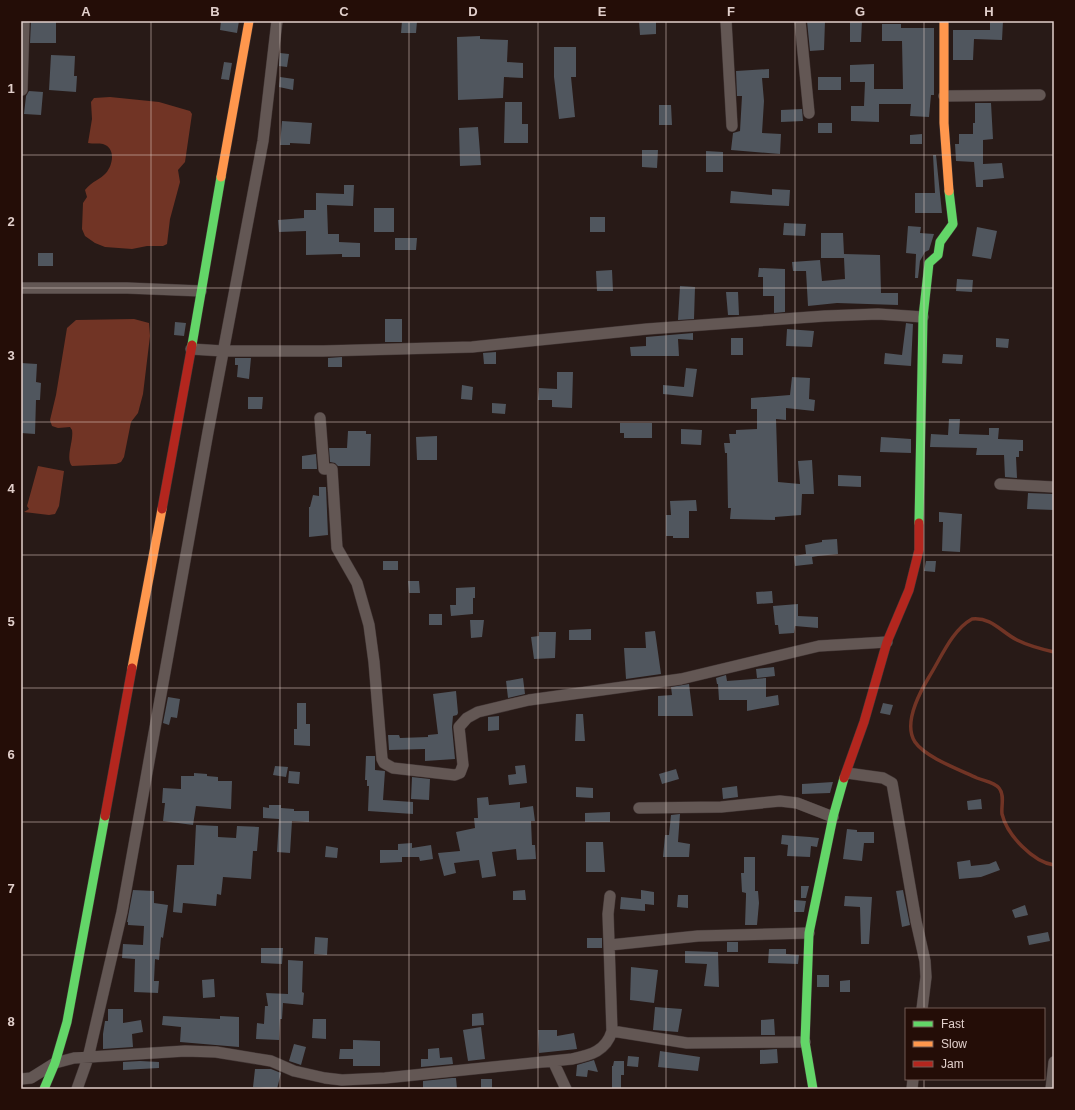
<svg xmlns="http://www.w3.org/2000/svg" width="1075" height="1110" viewBox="0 0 1075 1110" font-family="Helvetica,sans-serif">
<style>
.water{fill:#713425}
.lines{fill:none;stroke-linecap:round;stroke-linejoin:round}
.stream{stroke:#713425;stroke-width:3.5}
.building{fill:#50565e}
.street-casing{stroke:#423635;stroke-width:12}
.fast-casing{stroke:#423635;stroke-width:10}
.slow-casing{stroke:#423635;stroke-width:10}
.jam-casing{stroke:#423635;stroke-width:10}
.street{stroke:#635754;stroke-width:11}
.fast{stroke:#63d668;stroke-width:9}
.slow{stroke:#ff974d;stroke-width:9}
.jam{stroke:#b3261e;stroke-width:9}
.grid{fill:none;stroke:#e1cfcb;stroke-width:1;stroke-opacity:0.55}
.neatline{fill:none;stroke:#e1cfcb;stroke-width:1.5}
.grid-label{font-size:13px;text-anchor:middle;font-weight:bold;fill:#e1cfcb}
</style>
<rect width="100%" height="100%" fill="#281a17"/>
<!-- water -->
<path class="water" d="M110,97l49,5 31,9 2,3 -7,48 -7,8 2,12 -10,37 -3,25 -4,2h-16l-15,3 -27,-2 -10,-4 -10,-7 -3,-7 1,-26 4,-6 -2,-7c7,-9 16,-11 21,-17 7,-8 10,-25 -3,-29 -4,-1 -10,0 -15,-1l4,-24 -1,-17 3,-4z
M134,319l15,4 1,13 -7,58 -5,19 -7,9 -7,35 -3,5 -5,2 -44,2c-7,-8 2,-25 0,-36l-2,-3 -12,1 -6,-2 -2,-6 6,-25 11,-67 9,-8z
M38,466l26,5 -5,35 -4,8 -6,1 -25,-3 5,-3 -2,-3z"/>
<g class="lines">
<!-- stream -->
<path class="stream" d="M1054,652c-13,-3 -25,-6 -37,-12 -16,-8 -25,-23 -45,-21 -20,11 -31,39 -43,58 -9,15 -26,47 -14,65 10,15 45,28 62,36 7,3 17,4 22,10 6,7 2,18 3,26 5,21 31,48 52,51"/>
</g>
<!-- building -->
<path class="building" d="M31,21h25v22h-26z
M221,21h18l-2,12 -17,-3z
M402,21h15l-1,12h-15z
M639,21h17v13l-16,1z
M807,21h18l-1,29 -14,1z
M850,21h12l-1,21h-11z
M990,21h13l-1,19 -28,-1 -1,21h-20v-30h37z
M882,24h19v4h33v67h-3l-2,22 -19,-1 1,-12h-32v18l-28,-1v-15h13l1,-24h-15v-17l24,-1v25h29l-1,-48h-20z
M480,36v3l28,1 -1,22 16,1v15l-19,-1 -1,21 -45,2 -1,-63z
M554,47h22v30h-5l4,40 -16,2 -5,-42z
M280,53l9,1 -2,13 -8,-1z
M51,55l24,1 -1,20h3l-1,16 -27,-2z
M224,62l8,1 -3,17 -8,-1z
M769,69v9h-7l2,23 -2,32 19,1 -1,20 -49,-4 2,-17 7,-2 2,-35h-5l-1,-25z
M280,77l14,2 -1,11 -14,-3z
M818,77h23v13h-23z
M29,91l14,1 -2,23 -17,-1 2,-18z
M505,102h17v22h6v19h-24z
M975,103h16l2,36 -10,1v24l19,-1 2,15 -21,2v7h-7l-2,-25 -18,-1 -1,-17h4v-10h14v-11h2z
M659,105h12l1,20h-13z
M802,109l1,12 -22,1v-12z
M282,121l30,2 -2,21 -20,-1v2h-10z
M818,123h14v10h-14z
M478,127l3,38 -21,1 -1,-38z
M922,134v10h-12v-9z
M642,150h16l-1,18 -15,-1z
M706,151l17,1v20h-17z
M933,155h3l6,58h-27v-20h20z
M344,185h10l-1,21 -26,-1 1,29h11v8l21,1v14h-18v-3l-36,1v-24l-27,1 -1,-12 26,-2v-8h12v-17l28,1z
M772,189l18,1 -1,16 -59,-3 1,-12 41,4z
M374,208h20v24h-20z
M590,217h15v15h-15z
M784,223l22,1 -1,12 -22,-1z
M908,226l13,1 -1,6 14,1 -5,16 -4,2 -5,9 -2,17h-3l1,-24 -10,-1z
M977,227l20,4 -6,28 -19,-3z
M821,233h22l1,21 36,1 1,38h17v12l-61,-2 -29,3 -2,-35h-13l-1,-9 28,-2 2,21 23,-2 -1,-21h-23z
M395,238h22l-1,12h-21z
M38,253h15v13h-15z
M759,268l26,1v43l-11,1v-17h-11v-19h-5z
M612,270l1,21h-16l-1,-20z
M957,279l16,1 -1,12 -16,-1z
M680,286l15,1 -1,32 -16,1z
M726,292h12l1,23h-11z
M385,319h17v23h-17z
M175,322l11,1 -2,13 -10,-1z
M906,323l7,1 -2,42 -27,-2 1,-11 17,2z
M787,329l27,2 -2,16 -26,-1z
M693,333v7l-15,-1 1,17h-48l-1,-9 16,-1v-9z
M731,338h12v17h-12z
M996,338l13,1 -1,9 -12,-1z
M496,352v12h-12l-1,-11z
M943,354l20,1 -1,9 -20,-1z
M342,357v10h-14v-9z
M235,358h16l-2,21 -12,-2 1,-12h-3z
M21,363l16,1 -1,18 5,1 -1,17h-4l-1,34 -14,-1z
M686,368l11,1 -4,28 -30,-3v-9l21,2z
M557,372h16l-1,36 -20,-1v-7h-14l1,-12 18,1z
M792,377l18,1 -1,21 6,1 -1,11 -28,-3v12l-10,-1 2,63 22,2 -2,-23 14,-1 2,34h-12l-1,21 -26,2v3l-45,-1 1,-11h-3l-1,-55h-2l-1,-10h6l-1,-9h7v-4l21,-1v-20h-6v-11l39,-3z
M462,385l11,2 -1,13 -11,-1z
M248,397h15l-1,12h-14z
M492,403l14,1 -1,10 -13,-1z
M949,419h11l-1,15 30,1v-7h10l-1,11 25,1v11h-4v6h-3l1,21 -12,-1 -1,-22h-28l1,-7 -47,-1 1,-13 17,1z
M620,423h32v15h-28v-5h-4z
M681,429l21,1 -1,15 -20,-1z
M348,431h18v3h5l-1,32h-32l-3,-3 -5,-1 -1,-14h18z
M437,436v24h-20l-1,-23z
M881,437l30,2v14l-31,-1z
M316,454l1,15h-15v-13z
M838,475l23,1v11l-23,-1z
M319,487h7l2,48 -19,2v-30h1l3,-12 6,1z
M1028,493l26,1v16l-27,-1z
M696,500l1,11h-8v27h-16v-2h-7v-21h5l-1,-14z
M939,512l23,2 -2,38 -18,-1 1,-29h-4z
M837,539l1,15 -20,2 -6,1 1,7 -18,2 -1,-10 12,-2 -1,-9 17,-3v-2z
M383,561h15v9h-15z
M926,561h10l-1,11 -11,-1z
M408,581h11l1,12h-11z
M475,587v11h-2v16l-22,2 -1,-11h6v-17z
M772,591l1,12 -16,1 -1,-12z
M798,604v12l20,1v11l-23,-2 -1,7 -15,1 -1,-9h-3l-2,-19z
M429,614h13v11h-13z
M470,620h14l-2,17 -11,1z
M591,629v11h-22v-10z
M655,631l6,43 -35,5 -2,-31h22l-1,-16z
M539,632h17l-1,26 -21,1 -3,-22 8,-1z
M774,667l1,9 -18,2 -1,-9z
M726,675l1,6 39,-3v19l12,-2 1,10 -32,6v-11h-28l-1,-16h-1l-1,-6z
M523,678l2,16 -17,4 -2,-17z
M689,684l4,32h-35v-20l14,-1 -1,-8z
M456,691l2,22 -1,2 -4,1 -1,11 3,32 -30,2v-12l-36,1 -1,-15h11l1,3 28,-1v-2l10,-1 -5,-40z
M168,697l12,2 -3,19 -6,-1 -2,8 -6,-2z
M297,703h9v21h4v22l-16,-1v-16h3z
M883,703l10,2 -3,10 -10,-2z
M576,714h7l2,27h-10z
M499,716v14l-11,1v-14z
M366,756h9v14l10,1 -2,29 30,2v12l-45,-3 1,-25h-2v-6h-2z
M525,765l2,18 -18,2 -1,-10 8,-1 -1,-8z
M275,766l13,1 -2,10 -13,-2z
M676,769l3,10 -17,5 -3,-10z
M289,771l11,1 -1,12 -11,-1z
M194,773l13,1v2l11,1v4h14l-1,28 -35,-3 -3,19 -30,-4 2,-18h-3l1,-15 18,1v-13h13z
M412,777l18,2 -1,21 -18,-1z
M833,782l-3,11 -28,1v-10z
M737,786l1,11 -15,2 -1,-11z
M576,787l17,1v10l-17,-1z
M488,797l1,8 31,-3v6l13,-2 2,15h-4l1,24h3l1,14 -19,1 -1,-11 -24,3 4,24 -14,2 -3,-18 -25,3 2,10 -12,3 -6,-23 22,-2 -4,-19 19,-4 -1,-10h4l-1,-20z
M981,799l1,10 -14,1 -1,-9z
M269,805h12v3l13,1v2h15v11l-17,-1 -2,32 -13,-1 2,-33 -16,-1v-11l6,1z
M610,812v10h-25v-9z
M680,814l-2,28 12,2 -1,13h-26l2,-22h4l2,-20z
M196,825l22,1v11l18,1 1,-12 22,1 -2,24h-4l-2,28 -28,-2 -2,18 -4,-1 -1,12 -33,-3 -1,10 -9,-1 4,-47h17z
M847,829l10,1v2h17v11h-10l-2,18 -19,-2z
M782,835l28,2 9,1 -2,9 -6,-1 -1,11 -23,-1 1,-11 -7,-1z
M586,842h17l2,30h-19z
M412,843v5l19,-3 2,14 -13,2 -1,-4h-17v5l-22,1v-13h18v-6z
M326,846l12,2 -1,10 -12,-1z
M744,857h11v34h3l1,12 -2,22h-12l1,-29v-3l-4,-1 -1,-19h3z
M970,860l1,6 18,-2 7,-3 4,9 -19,7 -22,2 -2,-17z
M801,886h8l-3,12h-5z
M133,890l21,1v12l14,2 -5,33 -2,-1 -2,23 -4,-1 -1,22h5l-1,12 -24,-1 1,-33 -13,-1 1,-14 20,1 1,-19 -16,-1v-3h-1z
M525,890l1,10h-13v-9z
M641,890l13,2v13l-9,-1v7l-25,-2 1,-12 20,2z
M903,890l7,35 -8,2 -6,-36z
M678,895h10v13l-11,-1z
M845,896l27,1 -3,47h-8l-1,-37 -16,-1z
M794,900l12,1 -2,11h-10z
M1025,905l3,10 -13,3 -3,-8z
M1048,932l2,9 -21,4 -2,-9z
M315,937l13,1 -1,17 -13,-1z
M587,938h15v10h-15z
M727,942h11v10h-11z
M261,948h22l-1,16 -21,-1z
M769,949h17v5l13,1 -1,9 -30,-1z
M685,951l33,1 1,35 -15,-1 3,-22 -22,-1z
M288,960l15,1 -1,31 2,1 -1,12 -20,-2 -1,16h-2l-1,21 -23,-1 1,-16 7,1 1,-18h3l-2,-13 22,1z
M631,967l27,3 -4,33 -24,-3z
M817,975h12v12h-12z
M214,979l1,18 -12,1 -1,-18z
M850,980v12h-10v-11z
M655,1007l27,2 -4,23 -25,-2z
M108,1009h15v14l18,-3 2,12 -11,2 1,13 -30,2v-15l2,-13h3z
M483,1013l1,12 -12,1v-12z
M163,1016l57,3v-3l19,1v30l-59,-5 1,-15 -19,-2z
M313,1019h13v20l-14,-1z
M774,1019l1,16h-14v-15z
M481,1027l4,32 -17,2 -5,-31z
M538,1030h19v6l17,-3 3,16 -38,4z
M353,1040l27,1v25h-27v-7h-14l1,-10h13z
M294,1044l12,3 -5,18 -12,-4z
M439,1048l1,10 12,-1 1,7 -32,3v-8h7v-10z
M777,1049l1,14 -18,1v-14z
M660,1051l40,6 -2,14 -40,-4z
M628,1056l11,1 -1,10 -11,-1z
M594,1060l4,12 -10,-2 -1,7 -11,-1 1,-11z
M140,1061l19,1v6l-36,2v-8z
M614,1061h10v14h-3v14h-9v-23h1z
M255,1069h16l10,4 -4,16 -24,-2z
M452,1078h4l1,11h-34v-8z
M481,1079h11v10h-11z"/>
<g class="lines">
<!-- street casing -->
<g class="street-casing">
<path id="street" d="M726,21l6,105
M800,21l9,92
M22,90l2,-69
M944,96l96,-1
M21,288h106l74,3
M191,349l32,2h100l149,-4 175,-18 178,-13 53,-2 45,3
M320,418l4,51h8l5,79 20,35 12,42 5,37 8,97 2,4 9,5 62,7 5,-2 3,-8 -4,-38 8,-9 11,-6 51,-12 152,-21 138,-33 68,-4
M1000,484l54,3
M847,773l36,5 9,5 24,138 9,40 1,16 -4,32
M639,808l82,-1 59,-6 17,2 36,14
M610,945l88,-9 111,-3
M612,1031l75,12 118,-1
M553,1061l13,28
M21,1079l10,-1 24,-15 19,-5 111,-7 31,1 55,9 23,10 31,7 17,2 43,-2 187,-19c19,-4 34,-8 40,-28l-4,-117 2,-18
M77,1089l11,-31 34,-146 86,-480 55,-291 14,-120
M912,1089l1,-10
M1051,1089l3,-27"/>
</g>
<!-- fast casing -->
<g class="fast-casing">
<path id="fast" d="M192,345l29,-168
M919,523l4,-206 6,-54 9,-8 2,-13 13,-18 -4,-33
M44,1089l11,-26 12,-41 38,-206
M813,1089l-8,-47 4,-109 24,-116 11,-39"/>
</g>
<!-- slow casing -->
<g class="slow-casing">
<path id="slow" d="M944,21v102l5,68
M221,177l28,-156
M132,668l30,-159"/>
</g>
<!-- jam casing -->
<g class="jam-casing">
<path id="jam" d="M162,509l30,-164
M844,778l20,-56 23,-80 22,-52 10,-40v-27
M105,816l27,-148"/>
</g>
<!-- street -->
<use href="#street" class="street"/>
<!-- fast -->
<use href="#fast" class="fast"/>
<!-- slow -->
<use href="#slow" class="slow"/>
<!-- jam -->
<use href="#jam" class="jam"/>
</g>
<!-- grid -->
<path class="grid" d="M151,21v1068M280,21v1068M409,21v1068M538,21v1068M666,21v1068M795,21v1068M924,21v988M21,155h1033M21,288h1033M21,422h1033M21,555h1033M21,688h1033M21,822h1033M21,955h1033M924,1079v10"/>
<!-- border -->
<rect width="1075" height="1110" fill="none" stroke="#240d07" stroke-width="44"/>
<!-- legend -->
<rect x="905" y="1008" width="140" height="72" fill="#240d07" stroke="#705b55"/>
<rect x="913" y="1021" width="20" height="6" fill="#63d668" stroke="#705b55"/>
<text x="941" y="1028" font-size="12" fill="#e1cfcb">Fast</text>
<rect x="913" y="1041" width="20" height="6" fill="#ff974d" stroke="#705b55"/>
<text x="941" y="1048" font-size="12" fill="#e1cfcb">Slow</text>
<rect x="913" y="1061" width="20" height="6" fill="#b3261e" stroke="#705b55"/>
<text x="941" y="1068" font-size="12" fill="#e1cfcb">Jam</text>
<rect x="22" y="22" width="1031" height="1066" class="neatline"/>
<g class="grid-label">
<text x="86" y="16">A</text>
<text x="215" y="16">B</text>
<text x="344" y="16">C</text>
<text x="473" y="16">D</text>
<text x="602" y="16">E</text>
<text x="731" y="16">F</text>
<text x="860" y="16">G</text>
<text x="989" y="16">H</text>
<text x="11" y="93">1</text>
<text x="11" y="226">2</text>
<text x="11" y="360">3</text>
<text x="11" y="493">4</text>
<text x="11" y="626">5</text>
<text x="11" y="759">6</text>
<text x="11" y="893">7</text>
<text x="11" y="1026">8</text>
</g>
</svg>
